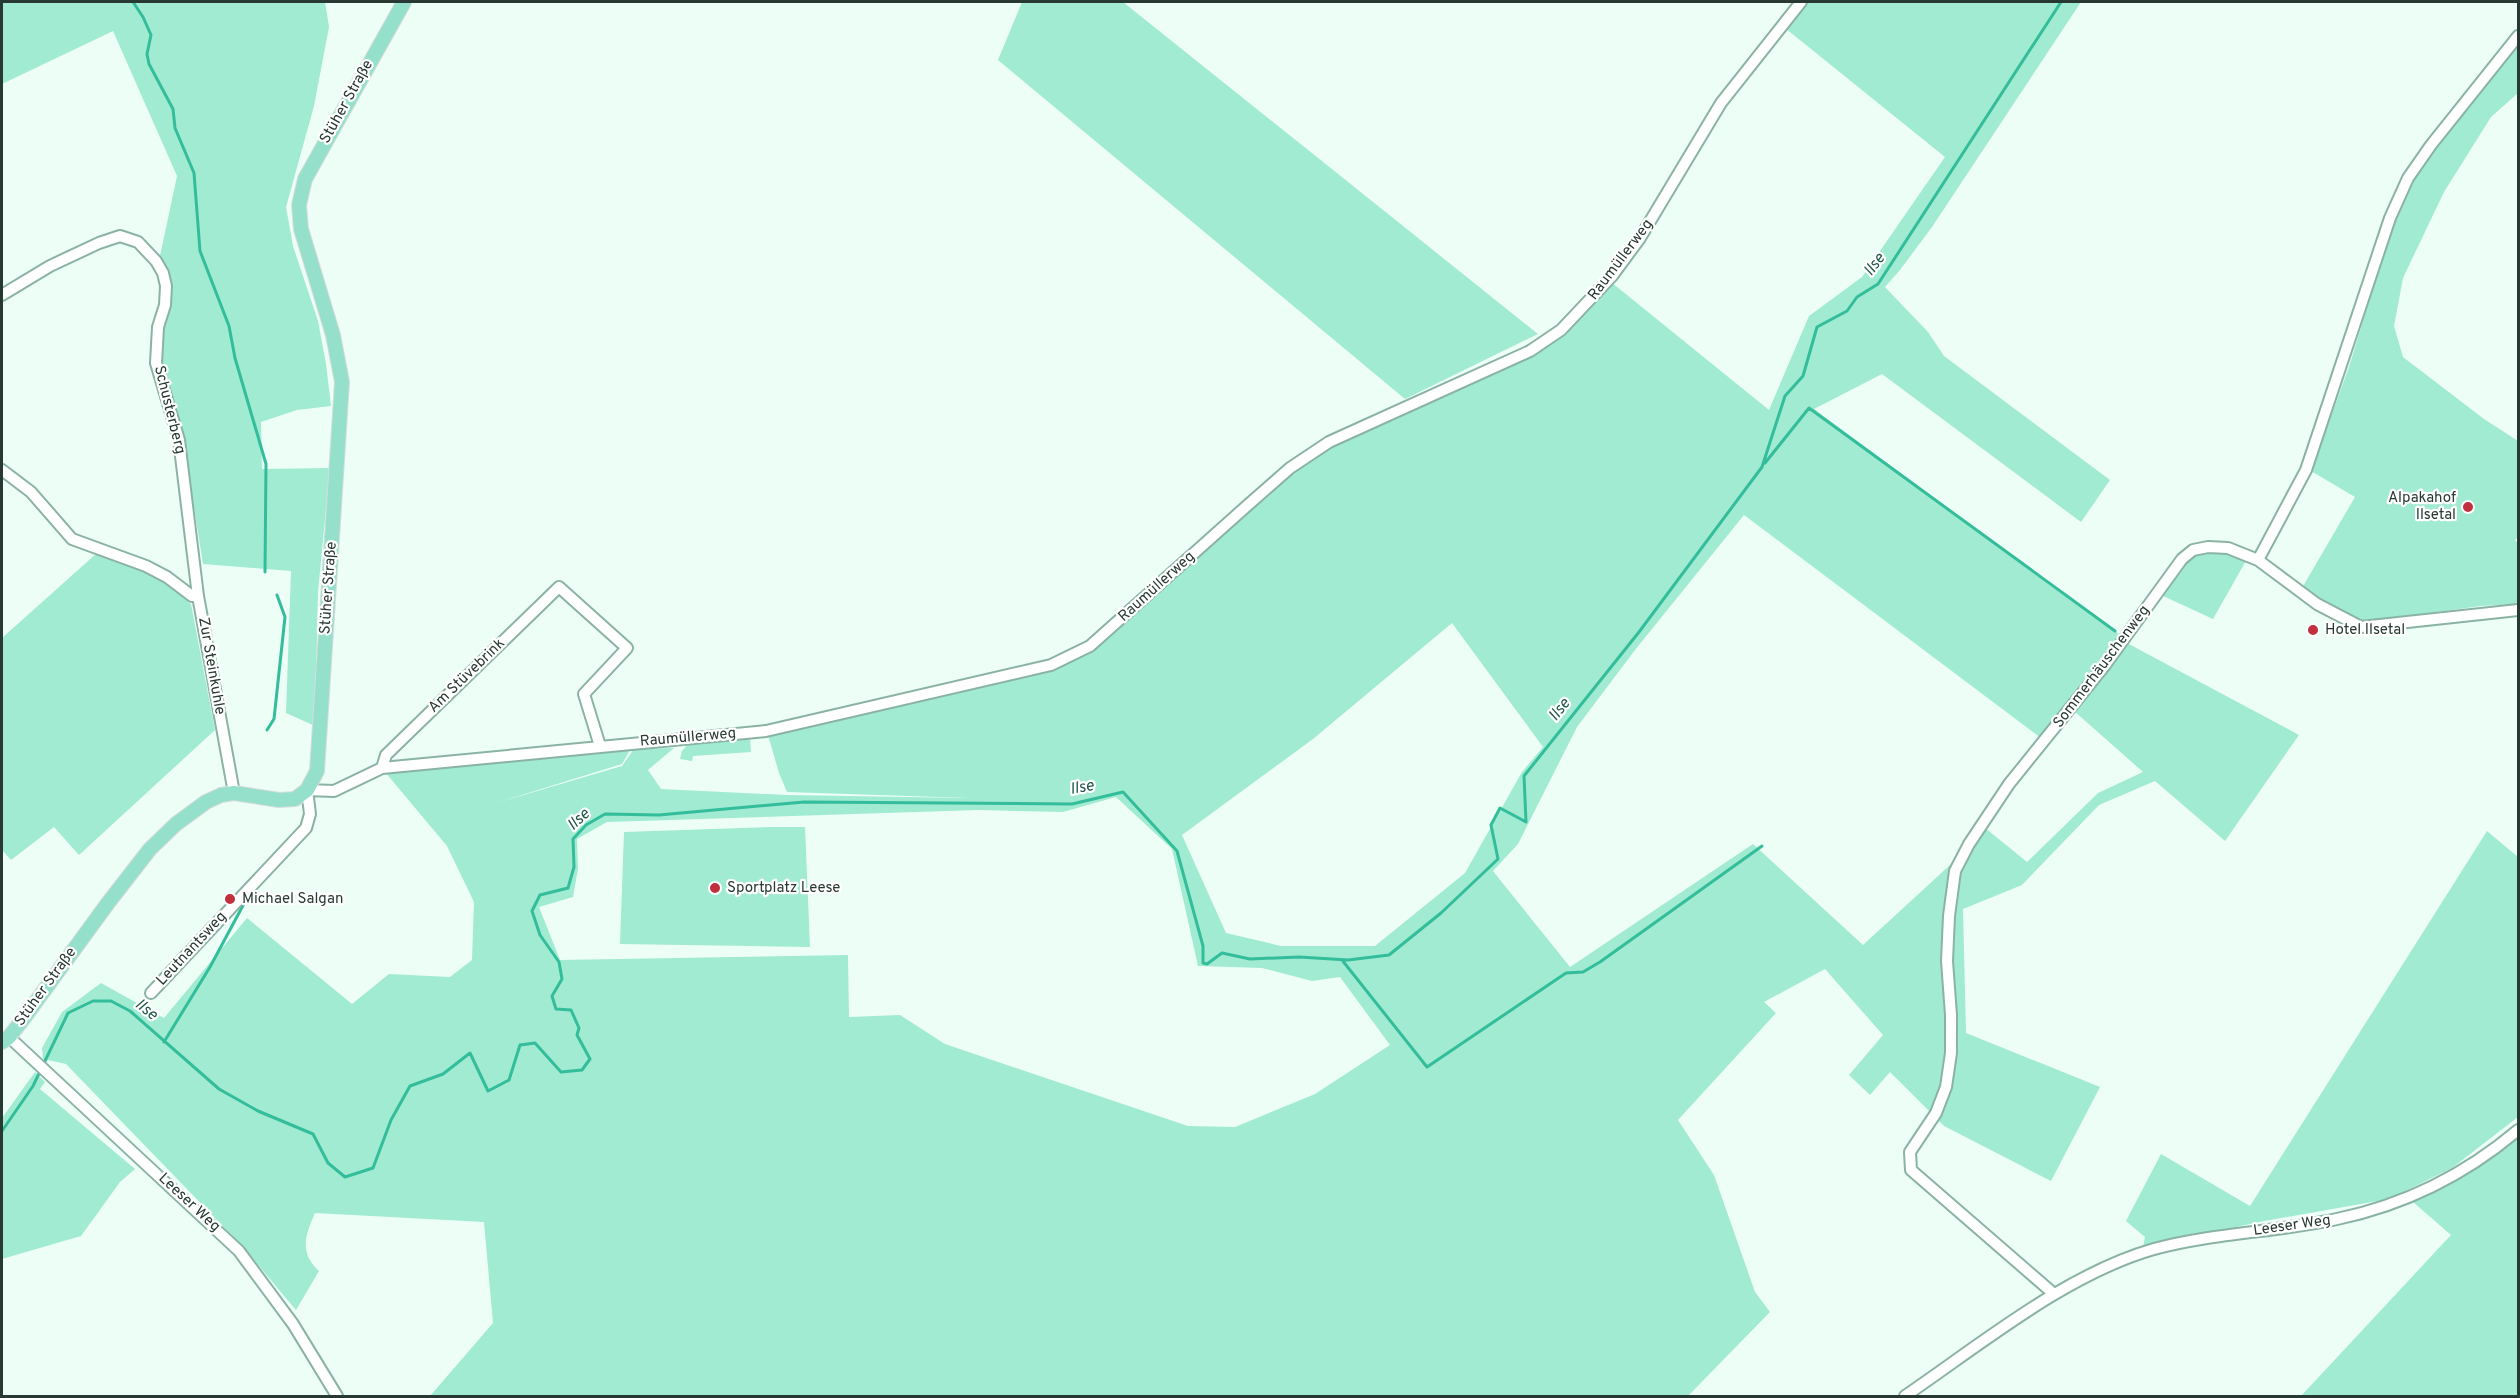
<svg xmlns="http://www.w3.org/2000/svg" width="2520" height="1398" viewBox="0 0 2520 1398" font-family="Overpass,sans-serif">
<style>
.green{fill:#a1ebd2;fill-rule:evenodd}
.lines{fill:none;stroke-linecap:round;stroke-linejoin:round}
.stream{stroke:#33bd9a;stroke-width:3}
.minor-casing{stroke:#8ab3a5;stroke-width:14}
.major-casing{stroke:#d8dbda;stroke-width:16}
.minor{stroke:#fff;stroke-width:10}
.major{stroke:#95e0cb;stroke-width:14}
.poi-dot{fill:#c0303d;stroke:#fff;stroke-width:2}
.labels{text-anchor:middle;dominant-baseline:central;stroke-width:4.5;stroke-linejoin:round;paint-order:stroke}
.street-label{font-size:15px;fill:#283933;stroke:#fff}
.poi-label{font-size:15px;fill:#283933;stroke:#fff;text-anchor:start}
.water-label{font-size:16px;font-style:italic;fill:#205646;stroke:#fff}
</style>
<rect width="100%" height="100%" fill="#edfef7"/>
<!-- green -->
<path class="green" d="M2,2h323l4,25 -15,79 -28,101 7,39 25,75 8,43 5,42 -34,4 -36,12 1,47 68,-1 -12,124 -3,134 -29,-13 5,-142 -88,-7 -20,-126 -21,-71 -3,-19 8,-77 -7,-15 17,-80 -64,-145 -111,53z
M1022,2h101l415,332 -133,65 -407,-339z
M1806,2h275l-149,225 -32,43 -15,17 43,45 16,24 166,124 -29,42 -199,-148 -68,35 309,228 -82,101 -297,-223 -109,135 -58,77 -59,117 -25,27 77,96 183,-123 110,101 87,-80 34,-38 43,35 71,-69 45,-21 -69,-61 51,-69 174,93 -74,106 -70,-60 -56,24 -77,80 -59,24 3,124 134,54 -49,94 -107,-55 -54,-54 -20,23 -21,-20 34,-40 -58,-66 -61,33 12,11 -98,107 36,55 41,117 15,20 -82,84h-1258l63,-73 -9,-101 -169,-9c-10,23 -16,39 4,58l-23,39 -53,-63 -177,-183 -23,-5 -1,-11 20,-36 39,-29 63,35 83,-100 105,86 37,-30 61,3 22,-17 2,-58 -27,-56 -62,-74 220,-22h25l-8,14 -126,39 126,-37 12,-17 40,-1 -26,22 13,19 126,6 183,3 -183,-6 -8,-19 -11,-38 284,-66 122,-93 119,-104 27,-19 43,-24 201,-97 24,-22 23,-28 158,128 40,-94 53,-39 83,-120 -160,-129zM1452,623l91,124 -21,25 -57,101 -90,73h-94l-55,-13 -44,-98 131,-96zM1116,797l56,52 26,117 64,2 50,13 28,-4 50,68 -75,49 -80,33 -47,-1 -243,-82 -45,-29 -51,2 -1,-62 -288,5 -21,-53 34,-10 5,-28 -1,-30 30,-17 371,-12 85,2z
M2518,43v50l-27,24 -47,75 -41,86 -9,48 9,31 81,62 34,22v95l-3,5 3,1v62l-37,2 -118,16 -24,-10 -37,-24 53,-91 -44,-26 38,-104 45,-148 17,-39 23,-33z
M2209,551h17l21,8 -34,60 -52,-24c14,-19 23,-40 48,-44z
M97,553l58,21 36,30 24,126 -136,125 -25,-28 -43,33 -9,-10v-212z
M750,738l1,14 -58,4 -1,5 -12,-2 2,-8 5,-6z
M772,827h33l5,120 -190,-3 4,-112z
M2487,831l31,26v260l-66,51 -63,31 -125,22 -121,26 2,-10 -19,-16 35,-67 89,52z
M35,1072l10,10 -5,7 95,80 -15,13 -39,54 -79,23v-141z
M2518,1139v257h-217l150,-161 -38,-33 43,-21z"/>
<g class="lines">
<!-- stream -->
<path class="stream" d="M133,2l10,15 8,18 -4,19 2,10 24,45 2,19 19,45 6,78 29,75 6,32 31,106 -1,108
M1765,463l44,-55 306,223
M267,730l7,-11 11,-102 -8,-22
M1342,960l85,107 139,-94 17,-1 17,-10 162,-116
M164,1042l46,-75 37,-69
M2,1131l31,-45 35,-73 25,-12h18l19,10 89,78 39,22 55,23 15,29 17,14 28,-9 18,-48 19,-34 33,-12 27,-21 18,38 21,-11 11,-35 15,-2 26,29 21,-2 8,-11 -13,-24 2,-7 -8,-18 -15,-1 -4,-13 10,-17 -3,-17 -19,-27 -8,-24 8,-16 28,-7 6,-21 -1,-28 13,-14 19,-11 54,1 145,-13 268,2 51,-12 54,59 26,95v17l4,1 15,-11 28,6 49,-2 49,3 41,-5 52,-42 57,-54 -7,-34 9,-17 26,14 -2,-46 115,-144 123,-165 23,-71 18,-20 14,-49 30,-16 10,-14 21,-13 183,-282"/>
<!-- minor casing -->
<g class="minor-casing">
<path id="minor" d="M2,295l48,-29 49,-23 21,-7 18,6 18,19 7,12 3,13 -1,19 -7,22 -2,36 23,77 19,156 36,197
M2,470l29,22 41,47 74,27 21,11 25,19h6
M2258,560l48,-90 84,-252 18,-40 23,-33 87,-109
M382,768l4,-13 173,-168 68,61 -43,46 16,52
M151,993l155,-165 4,-14 -3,-24 27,1 48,-23 384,-37 285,-66 39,-19 159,-142 41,-36 39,-26 201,-91 31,-21 51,-54 28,-38 81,-135 80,-101
M9,1037l230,214 54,73 44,72
M2054,1294l-143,-124 -1,-18 26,-39 10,-26 5,-34v-38l-4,-54 2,-45 6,-45 14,-27 40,-60 96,-119 77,-106 11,-9 15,-3 20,1 30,12 59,44 44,23 157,-17
M1905,1396c75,-51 161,-122 249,-147 58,-16 124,-17 183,-30 67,-14 129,-45 181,-89"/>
</g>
<!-- major casing -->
<g class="major-casing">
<path id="major" d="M2,1042l7,-5 15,-19 84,-115 42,-54 26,-25 30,-22 15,-7 13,-2 45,7 16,-1 12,-9 10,-19 25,-389 -9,-47 -32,-106 -2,-24 6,-26 99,-177"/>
</g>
<!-- minor -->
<use href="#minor" class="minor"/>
<!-- major -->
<use href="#major" class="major"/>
</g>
<!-- markers -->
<g class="poi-dot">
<circle cx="2468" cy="507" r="6"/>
<circle cx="2313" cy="630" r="6"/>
<circle cx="715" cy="888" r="6"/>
<circle cx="230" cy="899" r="6"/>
</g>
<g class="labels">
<!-- street labels -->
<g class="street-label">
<text transform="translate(347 102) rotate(-61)">Stüher Straße</text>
<text transform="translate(1621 260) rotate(-53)">Raumüllerweg</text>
<text transform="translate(169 410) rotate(76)">Schusterberg</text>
<text transform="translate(1157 587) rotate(-42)">Raumüllerweg</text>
<text transform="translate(329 588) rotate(-86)">Stüher Straße</text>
<text transform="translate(211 666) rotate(80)">Zur Steinkuhle</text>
<text transform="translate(2102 667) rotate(-53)">Sommerhäuschenweg</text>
<text transform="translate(467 676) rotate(-44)">Am Stüvebrink</text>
<text transform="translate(688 738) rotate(-5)">Raumüllerweg</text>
<text transform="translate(192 949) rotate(-47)">Leutnantsweg</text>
<text transform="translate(46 987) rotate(-54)">Stüher Straße</text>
<text transform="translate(189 1203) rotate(43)">Leeser Weg</text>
<text transform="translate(2292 1226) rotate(-8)">Leeser Weg</text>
</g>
<!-- poi labels -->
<g class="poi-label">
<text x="2456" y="498" text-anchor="end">Alpakahof<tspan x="2456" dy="17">Ilsetal</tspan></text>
<text x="2325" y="630">Hotel Ilsetal</text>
<text x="727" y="888">Sportplatz Leese</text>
<text x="242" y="899">Michael Salgan</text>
</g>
<!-- water labels -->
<g class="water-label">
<text transform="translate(1875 265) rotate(-53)">Ilse</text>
<text transform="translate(1560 710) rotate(-52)">Ilse</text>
<text transform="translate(1082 788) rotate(-10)">Ilse</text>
<text transform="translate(579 820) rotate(-42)">Ilse</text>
<text transform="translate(146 1010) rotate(39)">Ilse</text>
</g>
</g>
<!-- border -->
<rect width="2520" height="1398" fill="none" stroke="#283933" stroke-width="6"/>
</svg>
